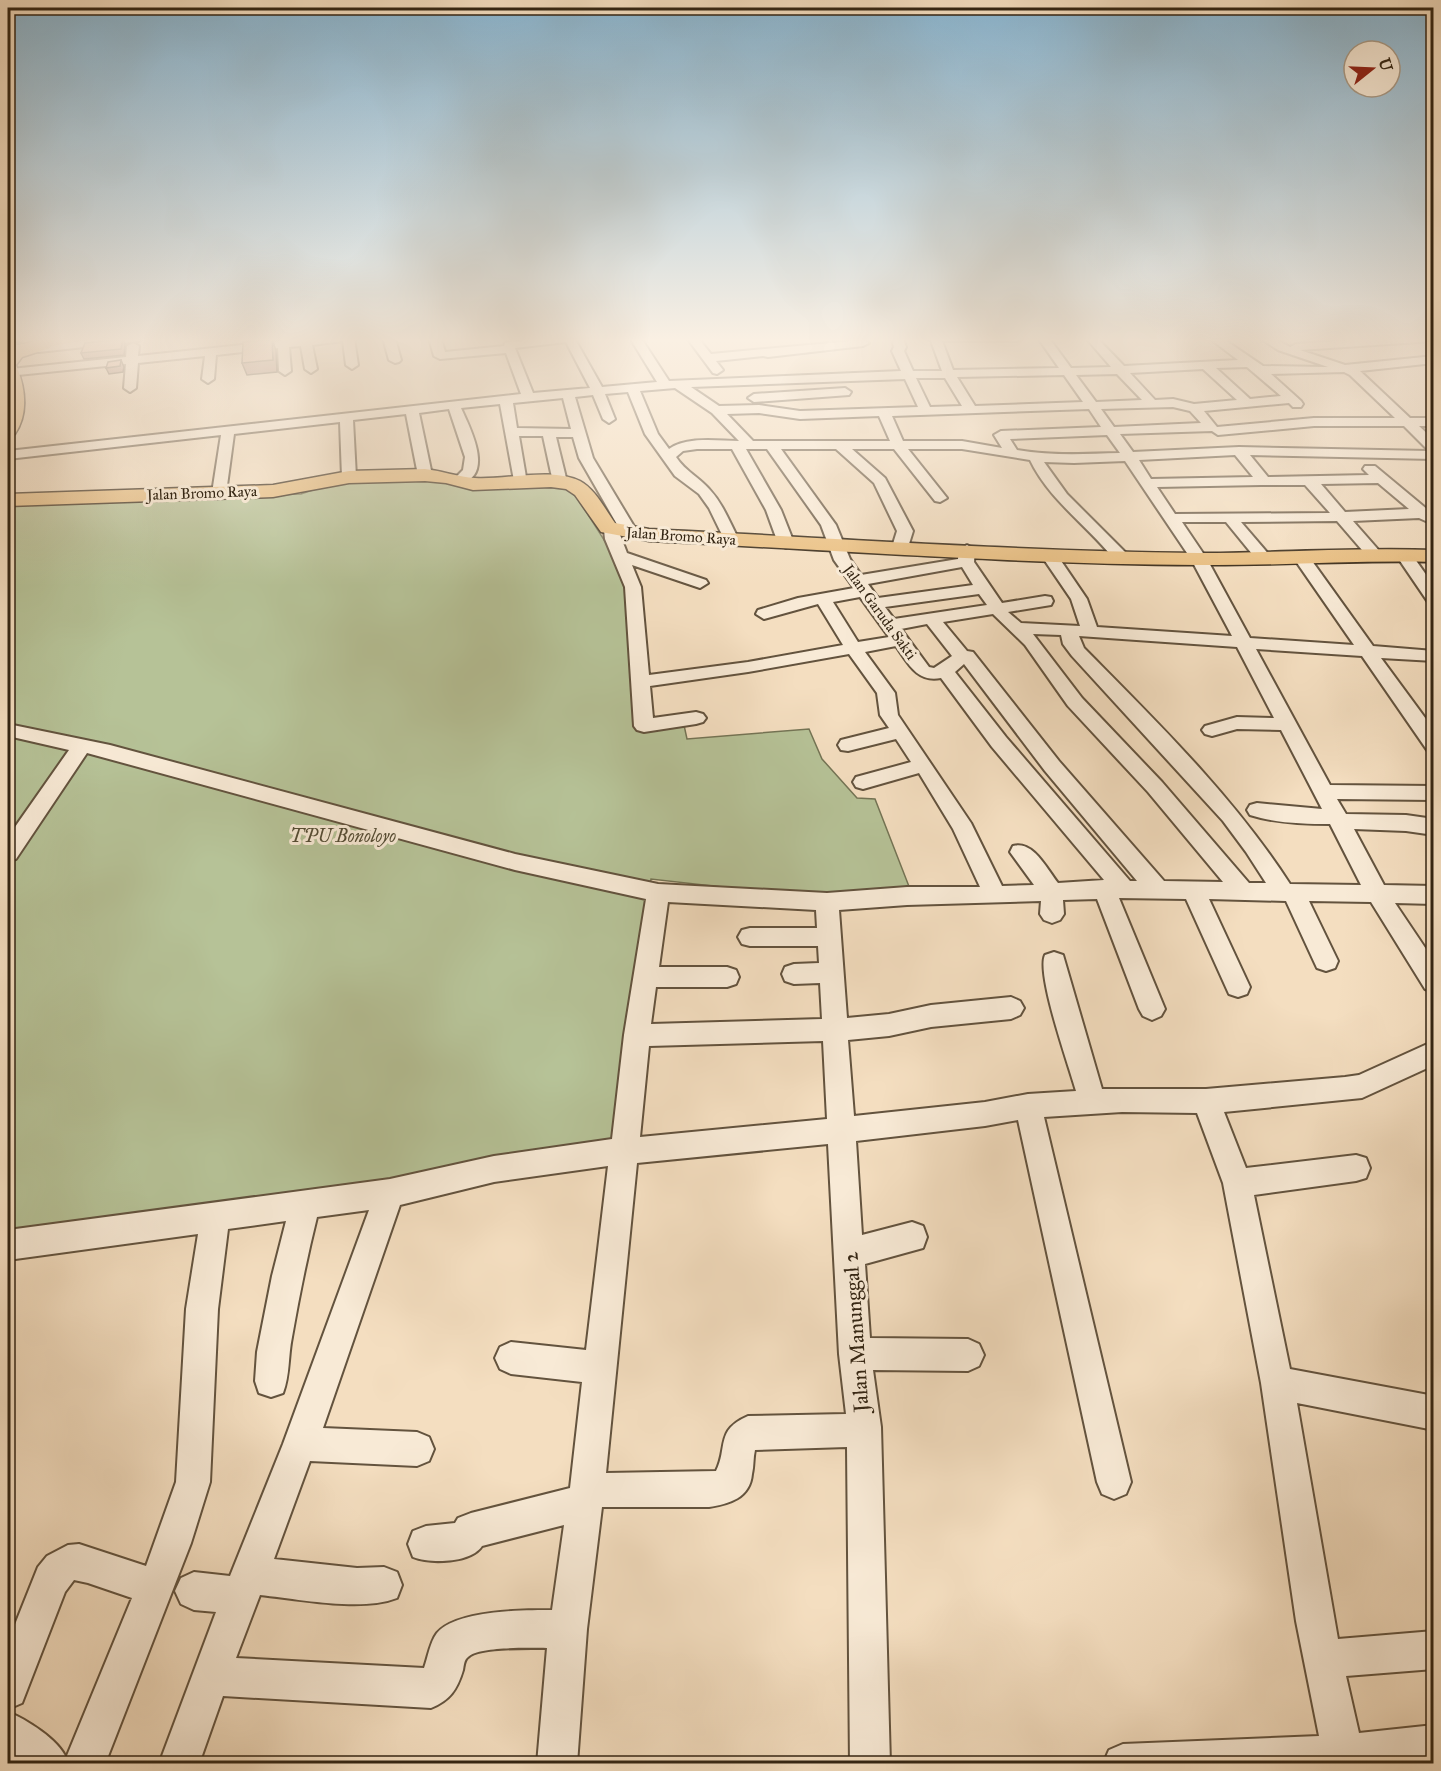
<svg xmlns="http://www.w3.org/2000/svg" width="1441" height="1771" viewBox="0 0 1441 1771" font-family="'IM FELL Great Primer',serif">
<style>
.green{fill:#b6c297;stroke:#747455;stroke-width:1.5}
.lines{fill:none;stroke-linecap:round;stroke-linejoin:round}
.minor-casing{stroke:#63533e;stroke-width:4}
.major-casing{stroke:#332513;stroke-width:3}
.highway-casing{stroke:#332513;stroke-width:3}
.minor{fill:#f8ead6;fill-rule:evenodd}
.major{fill:#eabf80;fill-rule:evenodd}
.highway{fill:#eabf80;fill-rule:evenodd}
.rail-casing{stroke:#332513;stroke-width:4}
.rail{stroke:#f8ead6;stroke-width:2;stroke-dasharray:8;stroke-linecap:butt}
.shaded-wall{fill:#9e7565;stroke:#332513;stroke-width:1.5}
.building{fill:#e1a790;stroke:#332513;stroke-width:1.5}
.labels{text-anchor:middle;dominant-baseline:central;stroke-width:6;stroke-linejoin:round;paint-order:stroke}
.far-street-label{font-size:15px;fill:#332513;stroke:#f8ead6}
.park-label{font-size:18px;font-style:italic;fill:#544c34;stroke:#f8ead6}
.near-street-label{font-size:21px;fill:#332513;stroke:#f8ead6}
</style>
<rect width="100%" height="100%" fill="#f4dec0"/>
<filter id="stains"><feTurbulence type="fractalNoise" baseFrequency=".00333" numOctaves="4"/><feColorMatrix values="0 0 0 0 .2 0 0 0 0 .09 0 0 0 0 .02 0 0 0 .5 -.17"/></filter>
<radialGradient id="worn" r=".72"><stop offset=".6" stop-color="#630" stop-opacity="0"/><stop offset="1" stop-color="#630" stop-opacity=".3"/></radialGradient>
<!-- green -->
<path class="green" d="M387,479l181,10 10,10 44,69 10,35 5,125 47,-3 3,14 122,-10 13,30 35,39 18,1 35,90 -125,5 -134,-15 -35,265 -157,27 -451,66v-370l25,-41 -25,-1v-322l293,-9 29,-10z"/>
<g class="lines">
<!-- minor casing -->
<g class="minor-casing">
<path id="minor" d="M106,338h38l-5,3 -100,11 -6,-3 6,-3z
M309,338h45l4,27 -6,4 -6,-4 -3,-24 -31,4 5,24 -6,4 -6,-4 -4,-23 -12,1 2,24 -6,4 -6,-4 -1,-23 -62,7 -2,24 -6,4 -6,-4 3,-23 -67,7 -2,25 -6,4 -6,-4 2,-24 -118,12v-6l3,-1 115,-12 1,-11 6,-3 6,3 -1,10z
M383,338h12l6,22 -2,2 -4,1 -6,-3z
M429,338h12l4,14 59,-6 1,-3 4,-1 32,-4h39l-4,3 26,46 55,-5 -27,-44h11l28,43 232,-10 -9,-20 2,-4 -2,-9 11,1 3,8 -2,4 9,20h29l-12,-33h93l-5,3h-76l11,29 106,-2 -21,-30h11l22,30 40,-1 -25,-29h11l27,28 114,-6 -29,-22h13l41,28 62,1h3l-50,-17 -18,-12h13l17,9 6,-3 82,-6h56v3l-134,9 45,15 89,-9v7l-74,8 50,47h24v8h-15l15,14v19l-184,-4 18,22 101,-2 -6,-6 2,-3h10l53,44 6,5 -1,6 -5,1 -9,-4 -66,3 29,33 -8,5 -6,-2 -31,-36 -96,1 30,35 -8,5 -6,-2 -31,-38h-44l25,37 43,79 104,7 -61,-88 8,-5 6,2 66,92 61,5v10l-53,-3 53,72v21l-7,-1 -65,-94 -106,-7 74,136 104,1v14l-97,-1 9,15 60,1 28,4v16l-28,-4 -52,-2 30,56 50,1v18l-39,-1 39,58v31l-9,-3 -54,-87 -62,-1 29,60 -3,7 -9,3 -9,-3 -31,-67 -77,-2 41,88 -3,7 -9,3 -9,-3 -43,-95 -67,-1 46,111 -4,7 -9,4 -9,-4 -4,-7 -42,-110 -34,1 1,14 -4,6 -8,3 -8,-3 -4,-6 1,-13 -134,4 -68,5 8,108 42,-4 42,-9 80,-8 9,4 4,7 -4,7 -9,4 -80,8 -42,9 -41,4 6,76 131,-14 43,-8 48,-3c-7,-25 -40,-117 -31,-136l9,-3 9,3 39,134h104l139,-12 14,-2 75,-34v24l-72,33 -138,14 22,56 110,-13 10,3 4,10 -4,10 -10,3 -102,14 36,174 144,27v34l-137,-27 41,236 96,-8v38l-88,7 13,57 75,-8v39h-331l6,-14 14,-6 196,-8 -23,-115 -35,-238 -38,-200 -26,-70 -75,-1 -78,5 87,365 -5,12 -12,5 -12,-5 -5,-12 -79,-362 -33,6 -129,15 6,94 50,-13 11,4 4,11 -4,11 -58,16 5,74 98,1 11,5 5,11 -5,11 -11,5 -95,-1 8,57 9,337h-40l-3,-317 -92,3c-2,8 -1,16 -3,24 -2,24 -23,30 -43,33h-107l-15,122 -10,135h-40l10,-116c-16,0 -68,-2 -79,9 -4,3 -4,8 -5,13 -6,20 -13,30 -32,38l-208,-12 -24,68h-40l57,-152 -22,-2 -13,-6 -6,-13 6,-13 13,-6 36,4 53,-132 86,-234 -52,7c-10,40 -18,80 -25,120 -4,19 -2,38 -9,56l-12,4 -12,-4 -4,-12 2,-29 15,-76 14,-55 -58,8 -10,80 -8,173 -19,61 -86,221h-90l-7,-7v-45c18,7 51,28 58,46l66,-160 -44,-15 -14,-3 -9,12 -43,111 -14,6v-67l30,-75 9,-11 21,-11 11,-1 67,22 30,-84 10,-173 12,-75 -190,26v-30l382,-51 104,-23 118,-17 12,-104 22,-136 -131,-29 -428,-117 -71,106 -8,2v-24l61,-87 -61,-14v-12l102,21 405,109 143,30 169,9 80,-6h73l-27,-58 -34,-56 -56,16 -7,-2 -3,-5 3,-5 55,-15 -15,-23 -48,12 -7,-1 -3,-5 3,-5 48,-12 -9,-13 -3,-22 -28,-39 -101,18 -98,14 3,32 43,-6 7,2 3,4 -3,4 -7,2 -52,8 -7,-2 -3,-4 -9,-139 -20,-48 -1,-9 3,-3h10l10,26 79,27 2,3 -8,5 -68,-23 9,22 8,88 99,-13 95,-17 -25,-41 -54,15 -8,-5 2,-4 40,-12 56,-10 -20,-28 -13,-35 -54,-76h-21l35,61 13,33 -8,5 -8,-5 -12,-33 -34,-61h-35l-14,2 -7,6c10,15 23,20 34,33 13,14 20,33 29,50l-8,5 -5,-2 -17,-35 -10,-14 -24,-18 -30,-42 -17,-42 -23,2 10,25 -6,4 -6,-4 -10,-24 -18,2 18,61 45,75 -8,5 -8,-5 -43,-75 -6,-21h-17l11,45 -7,4 -7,-4 -10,-46h-24l8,47 -7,4 -5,-1 -15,-82 -39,4c9,20 34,67 -1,76l-7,-4 10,-10 2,-13 -16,-48 -30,4 13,62 -7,4 -7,-4 -12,-61 -53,6 3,57 -7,4 -7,-4 -2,-55 -106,12 -8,59 -7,4 -7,-4 9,-58 -213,24v-8l513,-57 -15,-41 -66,6 -6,-3zM566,342l24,46 -57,5 -18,-45zM1247,367l34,29 -31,3 -34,-31zM1203,369l34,31 -43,4 -21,-5 -18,1 -25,-27zM1344,372l6,3 45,43h-81l-97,9 -13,-16 85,-8 4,4h8l2,-3 -2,-3 -30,-27zM1117,374l25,26 -46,2 -20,-27zM1064,375l19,27 -108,4 -18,-29zM916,378h29l17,28 -32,1zM905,379l13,28 -118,4 -41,-6 -40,1 -28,-19zM675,388l37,25 27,28c-21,0 -52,-5 -70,8l-11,-15 -18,-43zM563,398l8,31 -54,-1 -4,-25zM1173,407l17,4 11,12 -87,4 -13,-18zM1089,409l12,18 -100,4 -7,4 8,13 -40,-7h-59l-11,-25zM759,413l41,6 79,-3 11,25h-137l-26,-27zM1314,426h90l25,25 -190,-4 -106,5 -13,-18 92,-3 6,4zM1107,435l13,18c-35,1 -69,3 -103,-3l-7,-11zM781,449h55l38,34 23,48 -5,16 8,5 8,-5 5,-16 -28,-53 -33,-29h42l41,52 5,1 7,-4 -39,-49h54l68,11c19,40 57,65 84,99h12l2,-3 -2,-3 -59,-59 -23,-32 30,1 51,-2 66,98 41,77 -135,-9 -10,-28 -32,-47 -6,-2 -8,5 30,44 9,27 -59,-3 -13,-11 43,-7 2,-4 -2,-4 -6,-1 -43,7 -28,-41 1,-12 -8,-5 -8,5 -1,9 -97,16 -11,-16 -14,-34zM1235,455l18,22 -102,2 -12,-19zM1378,483l31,26 -64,3 -24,-28zM1261,485h44l25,28 -155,1 -18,-27zM962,567l11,18 -95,13 -10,-14zM979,594l8,11 -93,14 -9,-12zM860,597l29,40 -31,5 -25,-40zM993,614l32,31 43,61 80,86 75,90 -59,-1 -105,-120 -86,-109 -6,-1 -24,-29zM927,624l25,32 -18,12 -5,-1 -28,-38zM1033,634l28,1 2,9 9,12 151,165 23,31 20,31h-17l-87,-101 -80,-84zM1079,636l158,11 37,71 -37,-1 -32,9 -3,4 3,4 7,2 25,-7 44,1 41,79 -65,-6 -7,2 -3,5 3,5c25,8 53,9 80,9l31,61 -71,-1c-57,-88 -133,-162 -206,-236zM896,646c12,17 21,37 45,32l51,69 112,133 -46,3c-11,-14 -25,-43 -45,-37l-3,6 24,33 -32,1 -31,-63 -73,-108 -3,-22 -30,-41zM964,664l81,107 92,110h-7l-124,-144 -51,-65zM668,902l148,8 1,18h-67l-8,2 -4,7 4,7 8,2h68l1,17 -25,1 -9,3 -3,7 3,7 9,3 26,-1 2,36 -171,5 5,-37h71l9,-3 3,-7 -3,-7 -9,-3h-68zM823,1041l4,78 -187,18 9,-91zM828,1144l11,210 7,60 -98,2c-33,14 -20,32 -32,55l-110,2 31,-310zM608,1166l-22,184 -75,-8 -11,5 -5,11 5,11 11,5 71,8 -12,106 -99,25 -13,5 -3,5 -29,3 -13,5 -5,13 5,13c18,7 58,6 69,-11l82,-21 -12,85c-28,0 -95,0 -115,23 -7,9 -9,24 -13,35l-188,-10 24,-63c38,4 102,17 137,3l5,-13 -5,-13 -13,-5 -27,1 -83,-9 36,-98 107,5 12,-5 5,-12 -5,-12 -12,-5 -94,-4 77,-223 94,-23z
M687,338h11l13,16 152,-14 6,3 -6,3 -95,11 -5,-1 -47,5 7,9 -6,4 -4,-1z
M845,388l6,4 -2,3 -95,7 -6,-4 6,-4z
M1404,550l6,2 24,34v17l-6,-1 -32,-47z"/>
</g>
<!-- major casing -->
<g class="major-casing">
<path id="major" d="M49,338h31l-7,4 -65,13v-8z
M425,469c17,2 34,8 50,9 30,2 77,-11 105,3 15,8 25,28 35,42l34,6c183,9 366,22 549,24 78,0 157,-6 236,-3v12c-79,-2 -158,4 -236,3 -183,-1 -366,-15 -549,-24l-48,-9 -26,-37 -9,-6 -15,-2 -78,3 -27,-7 -21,-2 -76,2 -76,14 -265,9v-12l265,-9 76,-14z"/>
</g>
<!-- highway casing -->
<g class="highway-casing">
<path id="highway" d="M44,339l6,1 2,4 -2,4 -28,9 -6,8c9,22 13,48 -1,69l-7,2v-83l2,-4z"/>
</g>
<!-- minor -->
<use href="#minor" class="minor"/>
<!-- major -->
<use href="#major" class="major"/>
<!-- highway -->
<use href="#highway" class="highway"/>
<!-- rail casing -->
<g class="rail-casing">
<path id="rail" d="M8,345l31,-7"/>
</g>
<!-- rail -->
<use href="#rail" class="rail"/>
</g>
<!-- shaded-wall -->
<path class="shaded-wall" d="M123,339l2,6 -1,10 -40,4 -3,-6z
M272,339l4,12 1,21 -30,3 -5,-12z
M121,360l3,7 -1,5 -14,2 -3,-6z"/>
<!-- building -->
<path class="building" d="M123,339l-2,10 -40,4 4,-10z
M272,339l1,21 -31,3 1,-21z
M121,360l-1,6 -14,2 2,-6z"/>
<!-- sky -->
<linearGradient id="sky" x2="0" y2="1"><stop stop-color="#89b7d4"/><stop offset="0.58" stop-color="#faf0e3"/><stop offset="1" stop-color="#faf0e3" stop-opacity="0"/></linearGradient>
<rect width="1441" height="586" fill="url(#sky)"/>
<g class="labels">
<!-- far-street labels -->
<g class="far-street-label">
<text transform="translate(202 493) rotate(-2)">Jalan Bromo Raya</text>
<text transform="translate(681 536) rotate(4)">Jalan Bromo Raya</text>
<text transform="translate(880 612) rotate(54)">Jalan Garuda Sakti</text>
</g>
<!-- park labels -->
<g class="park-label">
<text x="343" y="836">TPU Bonoloyo</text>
</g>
<!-- near-street labels -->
<g class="near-street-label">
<text transform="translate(856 1332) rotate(-94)">Jalan Manunggal 2</text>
</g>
</g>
<!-- margin -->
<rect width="1441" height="1771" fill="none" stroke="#f4dec0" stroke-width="30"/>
<rect x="9" y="9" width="1423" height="1753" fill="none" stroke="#332513" stroke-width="3"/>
<rect x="15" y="15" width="1411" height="1741" fill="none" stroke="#332513" stroke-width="1.5"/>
<!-- north arrow -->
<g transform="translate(1372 69) rotate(72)"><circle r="28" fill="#f8ead6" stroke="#a99b88" stroke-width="1.5"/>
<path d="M0-4.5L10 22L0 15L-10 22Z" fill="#8f2418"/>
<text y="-9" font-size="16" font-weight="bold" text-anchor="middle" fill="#332513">U</text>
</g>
<rect width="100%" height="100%" filter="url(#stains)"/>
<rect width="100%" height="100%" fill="url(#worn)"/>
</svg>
